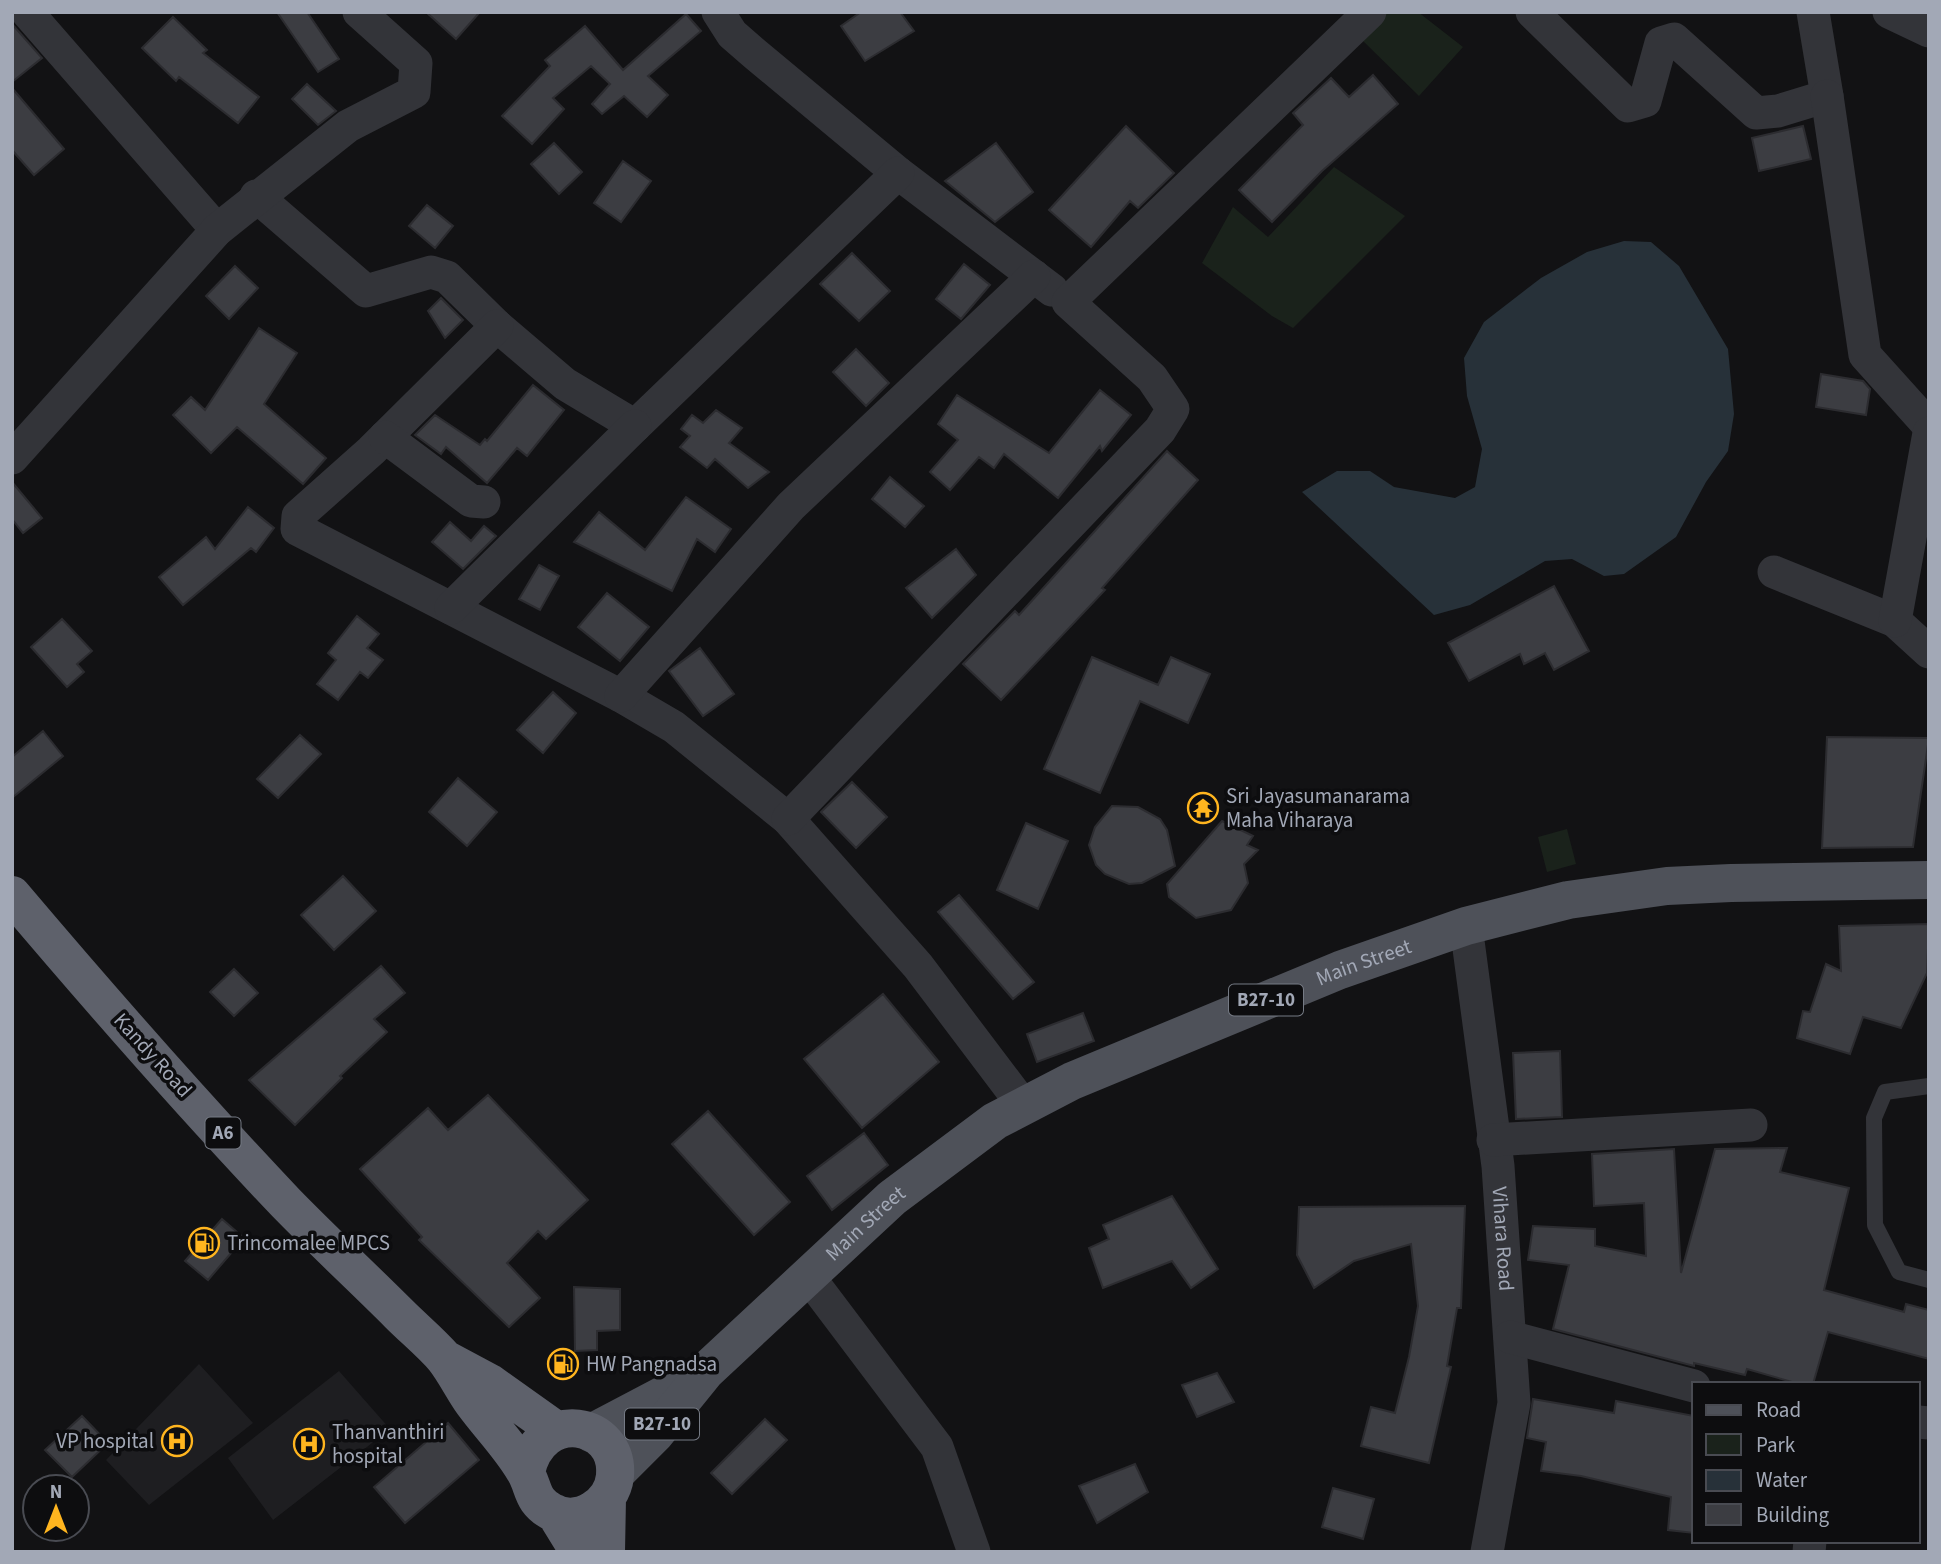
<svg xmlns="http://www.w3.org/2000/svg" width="1941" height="1564" viewBox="0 0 1941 1564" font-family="'Source Sans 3',sans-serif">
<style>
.built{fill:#1e1e21}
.green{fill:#1a221b}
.water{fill:#273139}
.building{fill:#3c3d42;stroke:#2c2c30;stroke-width:2}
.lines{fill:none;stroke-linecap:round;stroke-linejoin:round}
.lane{stroke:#333439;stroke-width:16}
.street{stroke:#333439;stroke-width:33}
.primary{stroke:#4e5159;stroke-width:38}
.highway{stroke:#5e616b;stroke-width:38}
.labels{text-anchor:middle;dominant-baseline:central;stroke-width:7;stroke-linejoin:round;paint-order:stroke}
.shield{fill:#0d0d0f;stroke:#757a84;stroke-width:2}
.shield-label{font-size:19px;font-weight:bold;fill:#a2a8b6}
.poi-label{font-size:21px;fill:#a2a8b6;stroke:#0d0d0f;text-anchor:start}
.street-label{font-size:21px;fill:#a2a8b6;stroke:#0d0d0f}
</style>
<rect width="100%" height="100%" fill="#121214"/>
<!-- built -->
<path class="built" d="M199,1364l54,59 -104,82 -43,-45z
M339,1371l51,58 -117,91 -45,-62z"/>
<!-- green -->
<path class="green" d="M1388,12h30l45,35 -44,49 -58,-57z
M1334,167l71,49 -112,112 -21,-12 -70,-53 31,-56 35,30z
M1567,829l9,35 -29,8 -9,-35z"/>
<!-- water -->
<path class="water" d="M1624,241l27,1 28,24 49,83 6,65 -6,37 -22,31 -30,55 -52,37 -20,2 -32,-17 -27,2 -75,44 -36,10 -132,-123 35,-21h33l24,16 61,11 20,-11 7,-38 -15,-53 -3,-38 20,-36 57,-44 46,-26z"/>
<!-- building -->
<path class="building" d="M277,12h30l32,47 -21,13z
M426,12h54l-24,27z
M861,12h39l14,19 -49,30 -24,-35z
M686,14l15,17 -53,45 20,19 -21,22 -23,-21 -22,18 -10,-10 18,-20 -19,-18 -38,32 11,11 -32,35 -30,-28 48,-50 -5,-6 40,-34 38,44z
M173,17l34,33 -4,3 56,44 -21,26 -59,-46 -3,4 -34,-33z
M12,24l30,34 -30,24z
M1373,75l25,29 -76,67 -50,51 -33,-32 64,-65 -10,-12 38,-35 18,19z
M307,84l29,27 -18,14 -26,-26z
M12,88l52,61 -30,26 -22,-25z
M1126,126l48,47 -36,35 -8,-7 -39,46 -42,-37z
M1803,126l8,33 -52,12 -7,-33z
M554,143l28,29 -23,22 -28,-30z
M996,143l37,49 -38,30 -50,-41z
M623,161l28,20 -30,41 -27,-19z
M427,205l26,21 -18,22 -26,-22z
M852,253l38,38 -31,30 -39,-37z
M964,264l26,21 -29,34 -25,-20z
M235,266l23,22 -29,31 -23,-23z
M441,298l22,22 -18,18 -17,-27z
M259,328l38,25 -33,51 62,54 -23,26 -66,-57 -26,26 -38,-38 18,-18 14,13z
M856,349l33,34 -23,23 -33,-34z
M1821,374l42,7 7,8 -4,26 -50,-8z
M533,385l31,25 -37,46 -10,-8 -30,35 -41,-36 -5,7 -26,-19 20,-20 45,30 5,-6 2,2z
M1100,390l31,25 -29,36 -2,-5 -42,52 -54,-44 -10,14 -15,-11 -29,33 -20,-18 28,-32 -20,-16 19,-29 92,58z
M716,410l26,18 -13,15 40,29 -21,16 -33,-29 -8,9 -27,-21 10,-11 -9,-7 11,-14 11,8z
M1167,451l31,29 -96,108 3,2 -104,110 -38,-36 52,-53 4,4z
M890,477l34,29 -19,21 -33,-28z
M12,482l30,36 -19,15 -11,-14z
M686,497l45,32 -16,23 -18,-13 -25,52 -98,-49 25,-30 46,38z
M248,507l26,21 -18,24 -5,-4 -68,57 -24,-28 47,-40 9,12z
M450,522l21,19 13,-15 12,10 -33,33 -31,-27z
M956,549l20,26 -44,43 -26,-30z
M539,565l20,11 -19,34 -21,-11z
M1554,586l35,65 -35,19 -9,-17 -21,11 -4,-10 -51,27 -21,-38z
M607,593l42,34 -29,34 -42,-34z
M357,616l22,18 -12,14 16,12 -15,18 -8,-6 -22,28 -21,-16 19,-24 -8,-7z
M62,619l30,32 -15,13 7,8 -17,15 -36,-40z
M700,648l34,46 -31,22 -34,-45z
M1092,657l66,28 13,-28 39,17 -22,49 -48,-22 -40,92 -56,-24z
M553,692l23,21 -33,40 -26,-23z
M43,731l20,25 -51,42v-41z
M300,735l21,19 -43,44 -21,-19z
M1827,737l102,1 -16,109 -91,1z
M458,778l39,34 -30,34 -38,-34z
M852,782l35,35 -31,31 -35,-36z
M1112,806l26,1 22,12 7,11 8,36 -33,17 -13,1 -24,-10 -9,-9 -7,-20 6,-18z
M1222,821l31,15 -6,9 11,5 -14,14 4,19 -17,27 -35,8 -27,-21 -2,-13z
M1026,823l42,18 -30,68 -41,-19z
M343,876l33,35 -42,39 -33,-35z
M959,895l75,87 -21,17 -75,-87z
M1929,924l-2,49 -26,55 -38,-11 -13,37 -53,-16 6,-27 7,1 16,-48 15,7 -2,-45z
M381,966l24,27 -31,26 13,13 -47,44 2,2 -47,47 -46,-45z
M234,969l24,24 -24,23 -24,-24z
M883,994l56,68 -77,66 -58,-69z
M1083,1013l11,28 -57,21 -10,-28z
M1560,1051l2,66 -46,2 -3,-66z
M488,1095l100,105 -42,39 -8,-8 -31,32 33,35 -31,29 -90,-87 3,-3 -62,-68 68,-61 20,22z
M708,1111l82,91 -36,33 -82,-91z
M864,1133l24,32 -56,45 -25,-34z
M1787,1148l-7,24 69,16 -25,102 80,22 2,-8 23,6v49l-101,-27 -15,52h-14l-52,-15 -2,6 -51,-12v3l-141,-37 16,-64 -41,-5 5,-34 62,3v17l51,10 -2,-53 -50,3 -2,-52 82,-5 7,124 34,-124z
M1172,1196l46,73 -27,19 -19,-27 -69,27 -14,-40 20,-9 -6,-14z
M1465,1206l-4,102h-4l-10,58 4,1 -22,96 -68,-17 10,-39 24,6 14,-56 9,-51 -7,-62 -57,17 -40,27 -17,-33 2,-48z
M222,1219l22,19 -36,42 -23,-19z
M574,1287l46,2v41l-23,1v19l-22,1z
M1217,1373l17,29 -37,15 -15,-32z
M1533,1399l81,14 2,-12 78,15v117l-26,-3 3,-33 -90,-21 -40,-5 5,-29 -19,-4z
M82,1416l26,27 -36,34 -27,-27z
M765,1419l22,21 -55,54 -21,-21z
M448,1423l31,37 -74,63 -31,-36z
M1135,1464l13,28 -51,31 -18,-37z
M1333,1488l41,11 -11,40 -41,-12z"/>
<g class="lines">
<!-- lane -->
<path class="lane" d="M1929,1086l-44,6 -11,26 1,107 24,47 30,8"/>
<!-- street -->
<g class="street">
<path d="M27,12l190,218"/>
<path d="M718,12l14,22 23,20 143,119 154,117"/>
<path d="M1532,12l96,94 17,-5 16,-58 13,-4 82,74 22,-2 49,-15 -14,-84"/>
<path d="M1889,12l40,19"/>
<path d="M1827,96l38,259 64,71"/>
<path d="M256,196l110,95 65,-19 16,5 50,49 68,58 70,42 263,-253"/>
<path d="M497,326l-126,125 -73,65 -1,13 324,167 53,31 114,92 130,147 105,139"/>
<path d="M385,437l86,64 13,1"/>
<path d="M12,458l205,-228 131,-104 66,-34 2,-29 -57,-51"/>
<path d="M1774,572l121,49 34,31"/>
<path d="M451,608l184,-182"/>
<path d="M1895,621l34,-188"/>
<path d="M621,696l170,-190 243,-230"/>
<path d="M788,819l372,-389 13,-21 -21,-31 -84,-76 302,-290"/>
<path id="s1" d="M1466,926l32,240 16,237 -27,149"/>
<path d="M1493,1140l258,-15"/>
<path d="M808,1276l129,171 37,105"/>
<path d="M1510,1337l184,49"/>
<path d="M1918,1422l11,1"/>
<path d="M1809,1552l1,-11"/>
</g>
<!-- primary -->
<g class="primary">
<path d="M591,1433l95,-50"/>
<path id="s2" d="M615,1474l40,-40 51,-63 186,-173 103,-77 77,-40 268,-111 126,-44 102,-26 99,-14 64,-3 198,-3"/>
</g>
<!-- highway -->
<path class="highway" d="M12,895c89,105 180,209 274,308 37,38 76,74 113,111 15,15 32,29 45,44 11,14 19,31 29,45 16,22 37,43 51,67 11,17 6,30 28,42 27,14 60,-7 63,-36 5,-55 -75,-70 -89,-4
M447,1360l43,23 66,47
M555,1513l24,39
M606,1552l1,-54"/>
</g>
<!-- icons -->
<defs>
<g id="temple-ring" transform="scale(1.575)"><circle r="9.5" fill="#0d0d0f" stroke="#ffb51f" stroke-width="1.5"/><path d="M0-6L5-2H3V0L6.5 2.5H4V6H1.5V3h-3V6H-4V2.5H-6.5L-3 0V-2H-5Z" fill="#ffb51f"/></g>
<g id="fuel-ring" transform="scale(1.575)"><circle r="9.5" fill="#0d0d0f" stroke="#ffb51f" stroke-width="1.5"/><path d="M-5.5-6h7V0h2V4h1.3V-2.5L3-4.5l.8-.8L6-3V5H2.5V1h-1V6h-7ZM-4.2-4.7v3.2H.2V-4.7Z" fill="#ffb51f"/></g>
<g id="hospital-ring" transform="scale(1.575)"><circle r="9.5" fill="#0d0d0f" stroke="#ffb51f" stroke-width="1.5"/><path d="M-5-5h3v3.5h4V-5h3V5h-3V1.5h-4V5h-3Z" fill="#ffb51f"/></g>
</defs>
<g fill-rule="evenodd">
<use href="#temple-ring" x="1203" y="808"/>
<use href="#fuel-ring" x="204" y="1243"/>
<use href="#fuel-ring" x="563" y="1364"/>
<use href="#hospital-ring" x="177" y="1441"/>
<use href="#hospital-ring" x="309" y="1444"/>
</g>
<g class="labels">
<!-- shield labels -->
<g class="shield">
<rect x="1229" y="984.5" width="74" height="31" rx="5"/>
<rect x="205.5" y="1117.5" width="35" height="31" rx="5"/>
<rect x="625" y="1408.5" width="74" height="31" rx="5"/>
</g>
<g class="shield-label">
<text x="1266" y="1000">B27-10</text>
<text x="223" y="1133">A6</text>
<text x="662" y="1424">B27-10</text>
</g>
<!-- poi labels -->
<g class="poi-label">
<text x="1226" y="796">Sri Jayasumanarama<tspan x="1226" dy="24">Maha Viharaya</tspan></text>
<text x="227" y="1243">Trincomalee MPCS</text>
<text x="586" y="1364">HW Pangnadsa</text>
<text x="332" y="1432">Thanvanthiri<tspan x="332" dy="24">hospital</tspan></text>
<text x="154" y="1441" text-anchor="end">VP hospital</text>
</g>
<!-- street labels -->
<g class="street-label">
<text stroke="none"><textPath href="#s2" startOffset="922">Main Street</textPath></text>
<text transform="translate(153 1055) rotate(48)">Kandy Road</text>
<text stroke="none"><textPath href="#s2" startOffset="355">Main Street</textPath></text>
<text stroke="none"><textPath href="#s1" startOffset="315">Vihara Road</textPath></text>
</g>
</g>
<!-- border -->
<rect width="1941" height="1564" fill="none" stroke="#a2a8b6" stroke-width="28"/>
<!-- legend -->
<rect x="1692" y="1382" width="228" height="161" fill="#0d0d0f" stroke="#494b52" stroke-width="2"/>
<rect x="1706" y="1405" width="35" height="10" fill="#4e5159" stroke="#494b52" stroke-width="2"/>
<text x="1756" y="1417" font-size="21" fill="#a2a8b6">Road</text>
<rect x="1706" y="1434" width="35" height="21" fill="#1a221b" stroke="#494b52" stroke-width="2"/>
<text x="1756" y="1452" font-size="21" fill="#a2a8b6">Park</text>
<rect x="1706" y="1470" width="35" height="21" fill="#273139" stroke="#494b52" stroke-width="2"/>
<text x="1756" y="1487" font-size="21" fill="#a2a8b6">Water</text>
<rect x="1706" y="1504" width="35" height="21" fill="#3c3d42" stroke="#494b52" stroke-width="2"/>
<text x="1756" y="1522" font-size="21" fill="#a2a8b6">Building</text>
<!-- north arrow -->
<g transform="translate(56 1508)"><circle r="33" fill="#0d0d0f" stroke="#494b52" stroke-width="2"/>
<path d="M0-5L12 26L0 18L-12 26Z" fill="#ffb51f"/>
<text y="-10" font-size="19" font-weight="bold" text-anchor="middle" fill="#a2a8b6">N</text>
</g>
</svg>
